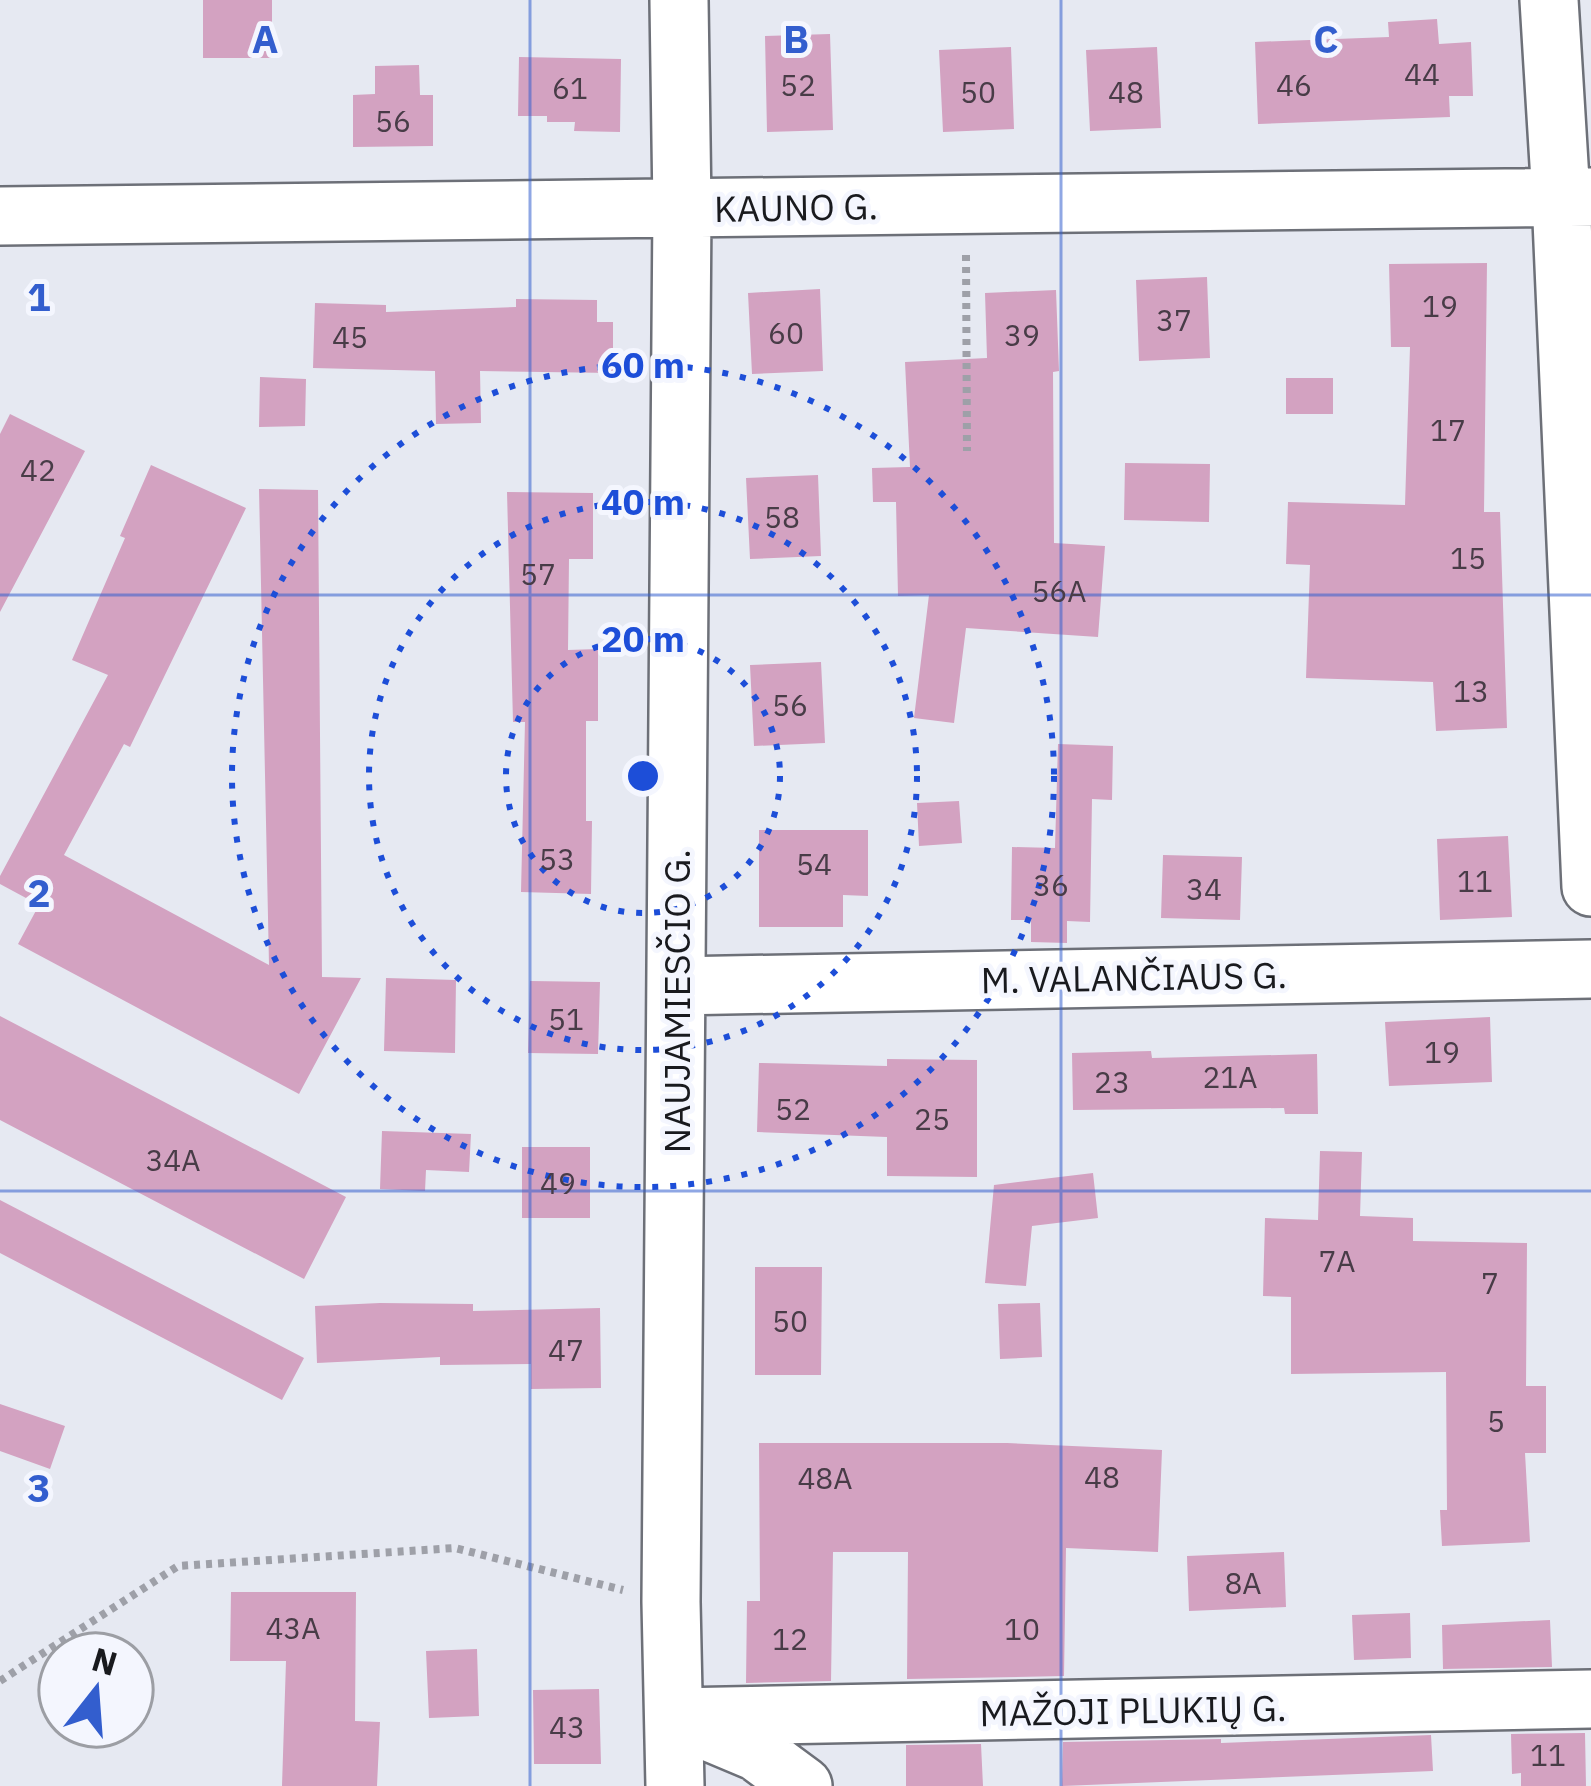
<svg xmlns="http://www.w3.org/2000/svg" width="1591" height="1786" viewBox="0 0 1591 1786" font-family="'IBM Plex Sans',sans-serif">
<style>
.building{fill:#d3a2c1}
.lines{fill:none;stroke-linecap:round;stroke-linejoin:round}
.minor-casing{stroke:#6d7078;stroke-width:62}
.path{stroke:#9ea0a8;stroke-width:8;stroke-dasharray:6 6;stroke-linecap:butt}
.minor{stroke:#fff;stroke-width:57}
.grid{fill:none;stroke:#335ece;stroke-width:3;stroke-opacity:0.55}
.ring{fill:none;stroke:#1d4ed8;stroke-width:6;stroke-dasharray:6 12}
.labels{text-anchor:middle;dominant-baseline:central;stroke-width:10;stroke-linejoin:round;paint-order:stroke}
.number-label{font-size:30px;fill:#483c47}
.street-label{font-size:36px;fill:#191a1e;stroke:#f4f6fe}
.grid-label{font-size:39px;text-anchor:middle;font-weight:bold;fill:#335ece;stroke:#f4f6fe;stroke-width:10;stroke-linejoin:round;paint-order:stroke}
.centre{fill:#1d4ed8;stroke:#f4f6fe;stroke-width:6}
.ring-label{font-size:36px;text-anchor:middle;font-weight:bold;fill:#1d4ed8;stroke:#f4f6fe;stroke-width:10;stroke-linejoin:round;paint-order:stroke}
</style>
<rect width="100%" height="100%" fill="#e6e9f2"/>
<!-- building -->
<path class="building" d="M203,0h69v58h-69z
M1437,19l2,25 32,-2 2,54h-24l1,21 -192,7 -3,-82 134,-5 -1,-15z
M830,34l3,96 -66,2 -2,-96z
M1011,47l3,82 -71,3 -4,-82z
M1157,47l4,81 -71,3 -4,-81z
M519,57l102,2 -1,73 -46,-1 1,-9h-28v-6h-29z
M419,65l1,30h13v51l-80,1v-52l22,-1v-28z
M1487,263l-3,249h16l7,216 -71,3 -3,-49 -127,-4 4,-113 -24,-1 2,-62 117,3 5,-158h-19l-2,-83z
M1207,277l3,81 -71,3 -3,-81z
M820,289l3,82 -71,3 -4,-81z
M1056,290l3,81 -6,1 1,171 51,3 -7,91 -132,-9 -12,95 -40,-5 15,-123 -31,1 -2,-94h-23l-1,-34 38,-1 -5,-105 82,-4 -2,-65z
M516,299l81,1v22h16v51l-133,-2 1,52 -45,1 -1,-53 -122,-3 2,-65 71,2v7l130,-5z
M260,377l46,2 -1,47 -46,1z
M1286,378h47v36h-47z
M10,414l75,37 -85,161v-178z
M1125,463l85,1 -1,58 -85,-2z
M151,465l95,43 -116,239 -6,-3 -60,111 205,110 -10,-476 59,1 4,487 39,1 -62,116 -281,-150 21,-39 -39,-21v-8l108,-201 -36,-15 53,-122 -5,-2z
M818,475l3,81 -71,3 -4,-81z
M507,492l86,1v66h-24l-1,91 30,-1v72h-12v100h6l-1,73 -70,-2 4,-170h-12z
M821,662l4,81 -71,3 -4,-81z
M1058,744l55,2 -1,54 -20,-1 -2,123 -23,-1v22l-36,-1v-22h-20l1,-73 43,1z
M959,801l3,42 -43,3 -2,-43z
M759,830h109v66l-25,-1v32h-84z
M1508,836l4,81 -72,3 -3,-81z
M1163,855l79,2 -2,63 -79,-2z
M386,978l70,2 -1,73 -71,-2z
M530,981l70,1 -2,72 -70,-1z
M0,1016l346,181 -42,82 -304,-159z
M1490,1017l2,65 -103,4 -4,-64z
M1151,1051l1,7 165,-4 1,60h-33l-1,-6 -211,2 -1,-57z
M887,1059l90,1v117l-90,-1v-39l-130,-5 2,-69 128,3z
M382,1131l89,3 -2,38 -43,-2 -1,21 -45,-2z
M522,1147h68v71h-68z
M1320,1151l42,1 -2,64 53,2v23l114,2 -1,143h20v67h-21l5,89 -88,4 -2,-36h7l-1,-138 -155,2v-77l-28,-1 2,-78 53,2z
M1093,1173l5,45 -66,8 -6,60 -41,-3 9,-98z
M0,1200l304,158 -22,42 -282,-147z
M755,1267h67l-1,108h-66z
M380,1303l93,1v7l127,-3 1,80 -70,1v-25l-91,1v-8l-123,6 -2,-57z
M1040,1303l2,54 -42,2 -2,-55z
M0,1404l65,22 -15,43 -50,-18z
M759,1443h248l155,7 -4,102 -92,-4 -2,128 -157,3 1,-127h-75l-2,129 -85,2 1,-82h13z
M1284,1552l2,55 -97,4 -2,-55z
M231,1592h125l-1,129 25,1 -3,64h-95l4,-125h-56z
M1410,1613l1,45 -57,2 -2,-45z
M1550,1620l2,47 -109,2 -1,-44z
M477,1649l2,67 -50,2 -3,-67z
M599,1689l2,75h-67l-1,-74z
M1585,1733l1,53h-65v-13l-9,1 -1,-40z
M1431,1735l2,36 -371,15 1,-44 158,-3v4z
M981,1744l2,42h-77v-41z"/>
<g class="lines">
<!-- minor casing -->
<g class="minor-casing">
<path id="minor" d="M1549,0l12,197 30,690
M0,216l1591,-19
M676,986l915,-17
M675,1717l916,-18
M695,1726l62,26 46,34
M675,1786l-4,-184 11,-1394 -3,-208"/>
</g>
<!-- path -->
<path class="path" d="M966,255l1,196
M0,1681l178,-115 277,-18 168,42"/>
<!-- minor -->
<use href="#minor" class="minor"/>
</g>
<!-- grid -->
<path class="grid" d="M530,0v1786M1061,0v1786M0,595h1591M0,1191h1591"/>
<!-- distance rings -->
<g class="ring">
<circle cx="643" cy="776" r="137"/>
<circle cx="643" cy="776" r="274"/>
<circle cx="643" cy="776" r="411"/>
</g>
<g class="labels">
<!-- number labels -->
<g class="number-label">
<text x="1422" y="73">44</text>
<text x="798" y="84">52</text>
<text x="1294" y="84">46</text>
<text x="570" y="87">61</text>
<text x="978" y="91">50</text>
<text x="1126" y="91">48</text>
<text x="393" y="120">56</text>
<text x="1440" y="305">19</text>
<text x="1174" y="319">37</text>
<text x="786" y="332">60</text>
<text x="1022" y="334">39</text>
<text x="350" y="336">45</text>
<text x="1448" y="429">17</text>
<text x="38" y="469">42</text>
<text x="782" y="516">58</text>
<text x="1468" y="557">15</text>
<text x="538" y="573">57</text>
<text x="1059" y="590">56A</text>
<text x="1471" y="690">13</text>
<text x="790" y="704">56</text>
<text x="557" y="858">53</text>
<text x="814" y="863">54</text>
<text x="1475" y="880">11</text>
<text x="1051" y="884">36</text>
<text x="1204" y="888">34</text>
<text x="566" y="1018">51</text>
<text x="1442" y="1051">19</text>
<text x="1230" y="1076">21A</text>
<text x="1112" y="1081">23</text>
<text x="793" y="1108">52</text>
<text x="932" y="1118">25</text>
<text x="173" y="1159">34A</text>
<text x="558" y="1182">49</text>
<text x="1337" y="1260">7A</text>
<text x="1490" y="1282">7</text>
<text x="790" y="1320">50</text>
<text x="566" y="1349">47</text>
<text x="1496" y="1420">5</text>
<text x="1102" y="1476">48</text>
<text x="825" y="1477">48A</text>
<text x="1243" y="1582">8A</text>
<text x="293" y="1627">43A</text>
<text x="1022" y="1628">10</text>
<text x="790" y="1638">12</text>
<text x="567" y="1726">43</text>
<text x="1548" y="1754">11</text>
</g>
<!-- street labels -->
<g class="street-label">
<text transform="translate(796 207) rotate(-1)">KAUNO G.</text>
<text transform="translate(1134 977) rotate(-1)">M. VALANČIAUS G.</text>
<text transform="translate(676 1001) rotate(-90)">NAUJAMIESČIO G.</text>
<text transform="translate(1133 1710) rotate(-1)">MAŽOJI PLUKIŲ G.</text>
</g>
</g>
<g class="grid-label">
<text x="265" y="53">A</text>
<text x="796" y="53">B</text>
<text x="1326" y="53">C</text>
<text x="39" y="311">1</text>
<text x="39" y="907">2</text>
<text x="39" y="1502">3</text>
</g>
<circle cx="643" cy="776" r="18" class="centre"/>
<g class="ring-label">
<text x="643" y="378">60 m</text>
<text x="643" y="515">40 m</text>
<text x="643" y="652">20 m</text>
</g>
<!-- north arrow -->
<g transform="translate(96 1690) rotate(17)"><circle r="57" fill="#f4f6fe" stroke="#9c9ea4" stroke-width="3"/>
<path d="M0-9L21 45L0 30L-21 45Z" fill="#335ece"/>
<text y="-18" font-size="33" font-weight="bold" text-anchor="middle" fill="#191a1e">N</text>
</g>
</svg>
